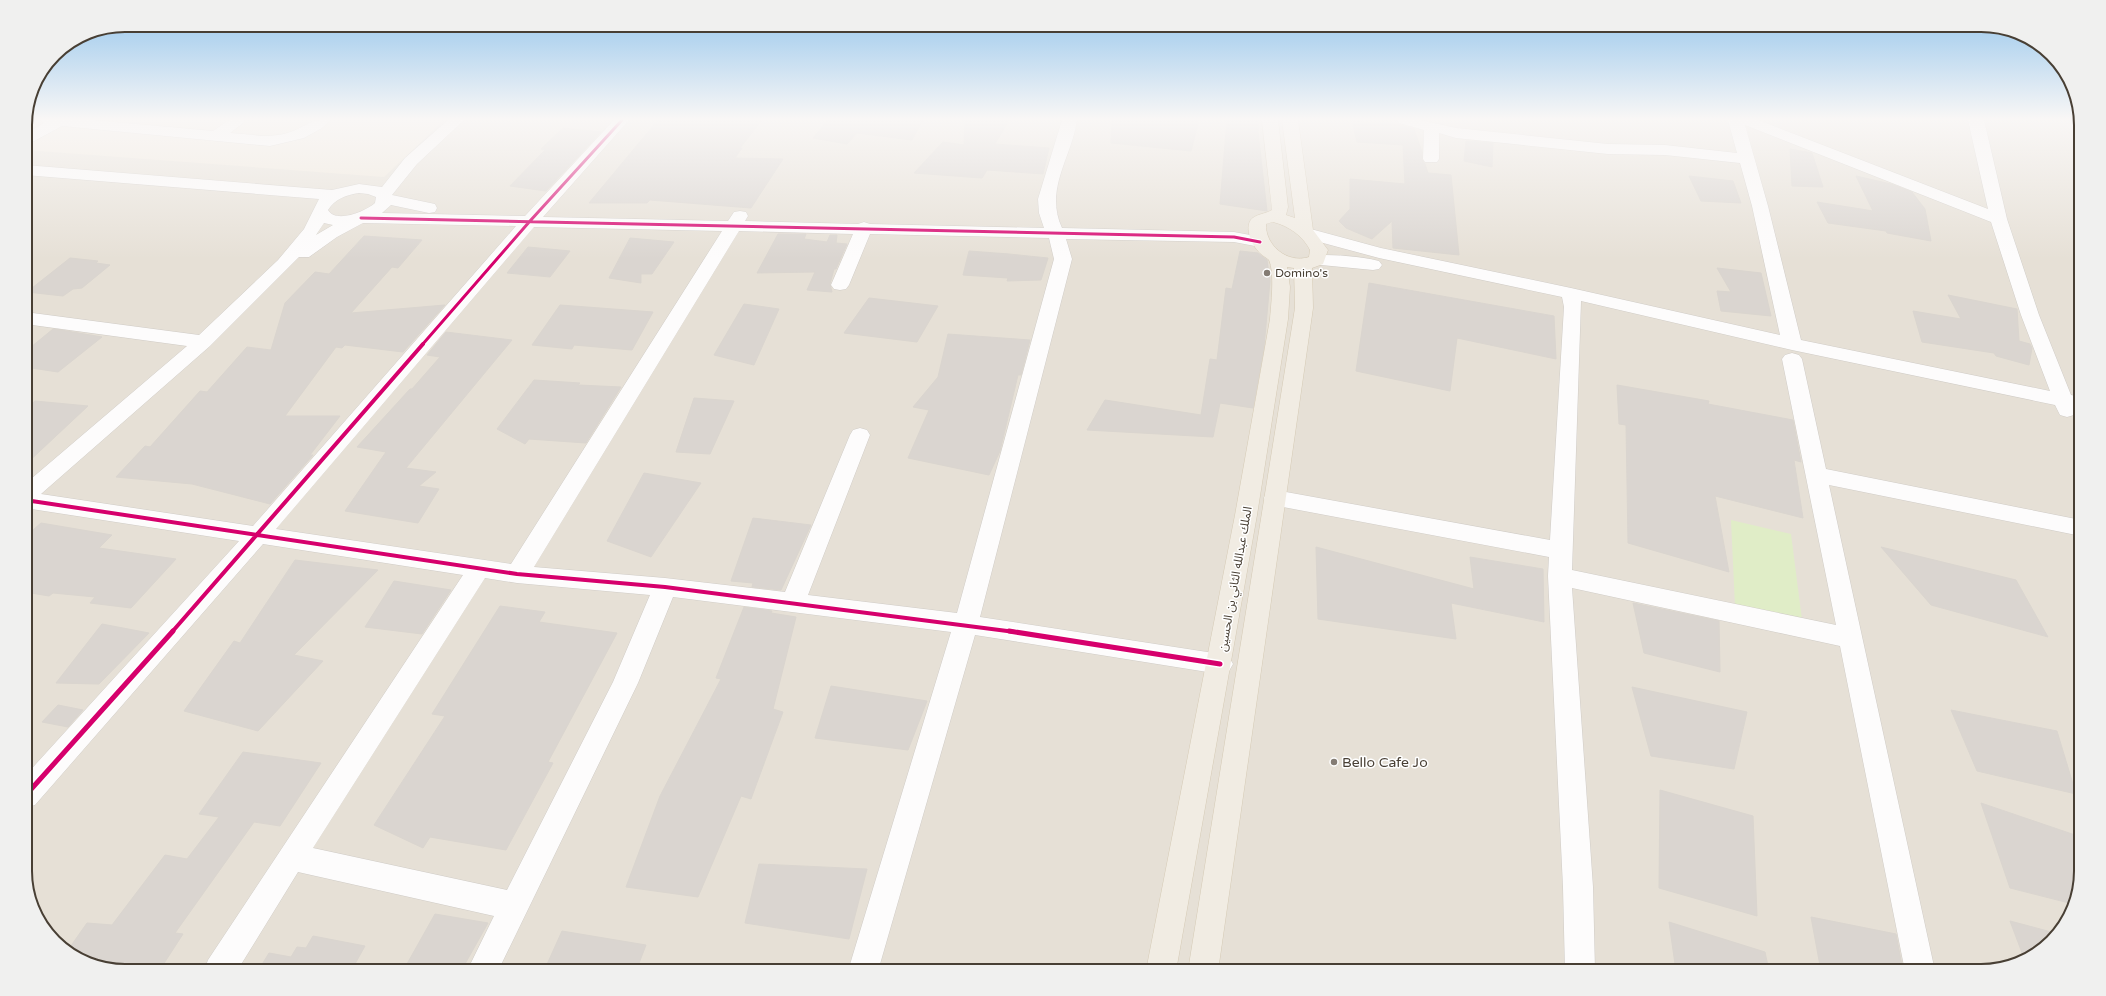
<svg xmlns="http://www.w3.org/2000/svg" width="2106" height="996" viewBox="0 0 2106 996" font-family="'Varela Round','Noto Sans Arabic',sans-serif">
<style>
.residential{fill:#e6e0d6}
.education{fill:#f0e8db}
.green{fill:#e0edc7}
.building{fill:#dad5d0;stroke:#dad5cf}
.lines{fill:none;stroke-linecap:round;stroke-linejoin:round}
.minor-casing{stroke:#d0ccc7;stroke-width:1}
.major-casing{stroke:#d5cab5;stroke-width:1}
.minor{fill:#fdfcfc;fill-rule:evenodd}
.major{fill:#f1ece3;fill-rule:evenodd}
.cycleway-far2-casing{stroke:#fff;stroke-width:5}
.cycleway-far1-casing{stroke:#fff;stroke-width:6}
.cycleway-casing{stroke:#fff;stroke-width:8}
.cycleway-far2{stroke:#d6006c;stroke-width:3}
.cycleway-far1{stroke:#d6006c;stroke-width:4}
.cycleway{stroke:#d6006c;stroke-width:5}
.poi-dot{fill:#847c74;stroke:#fff;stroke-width:1.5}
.labels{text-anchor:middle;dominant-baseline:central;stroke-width:3;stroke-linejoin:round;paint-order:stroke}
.poi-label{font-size:12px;fill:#483f34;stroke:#fff;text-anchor:start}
.street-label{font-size:12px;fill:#483f34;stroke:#fff}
.near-poi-label{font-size:14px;fill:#483f34;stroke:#fff;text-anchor:start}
.rim{fill:none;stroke:#483f34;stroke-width:2}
</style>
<rect width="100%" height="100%" fill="#f2eeea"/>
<!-- residential -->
<path class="residential" d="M25,120h2056v751l-10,44 -35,39 -55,17h-1856l-44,-10 -39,-34 -17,-49z"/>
<!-- education -->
<path class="education" d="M25,120h419l-60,57 -359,-27z"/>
<!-- green -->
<path class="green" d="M1731,520l60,14 11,86 -67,-14z"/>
<!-- building -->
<path class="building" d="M658,120h104l-22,28h2l-7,10 48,1 -32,49 -101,-8 -3,3h-58z
M828,120h95l-11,20 -55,-7 -10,11 -34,-6z
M965,120h44l-14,24 54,4 -6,26 -56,-4 -5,8 -68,-5 29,-31 21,3z
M1112,120h87l-8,31 -80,-8z
M1227,120h32l-1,12 9,79 -47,-7z
M1352,121l48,4 14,4 8,23v8l3,4 3,9 23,2 8,80 -66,-7 -1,-27 -20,18 -26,-11 -7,-7 11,-12v-30l55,5 -2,-39 -46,-3z
M563,128l38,4 -55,59 -36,-5 35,-36 -4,-1z
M1466,141l27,2 -1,24 -28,-6z
M1790,149l22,4 11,34 -31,-1z
M1689,176l44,5 8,22 -40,-2z
M1856,176l35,8 21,8 13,17 6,32 -44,-8 -1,-2 -58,-8 -11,-21 56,9z
M778,234h28l-2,5 23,3 3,-7h7l-1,8 11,1 -11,25h-2l-4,15 2,8 -25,-2 8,-18 -58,1z
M364,236l58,4 -24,28 -6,-1 -41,46 94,-8 -42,47 -58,-7 -3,3 -6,-1 -51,69h55l-30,39h3l-43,49 -78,-20 -76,-7 29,-31 5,1 50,-56 7,1 40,-45 24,3 14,-47 30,-31 14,2z
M630,238l44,4 -22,32h-11v9l-32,-5z
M528,247l42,4 -20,26 -43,-4z
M969,251l40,3 39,4 -7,22 -34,1 1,-3 -45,-3z
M1240,251l18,2 9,7 3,21 -6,66 -11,61 -33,-5 -7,34 -126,-7 18,-30 96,15 9,-56 7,1 9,-72 6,1z
M70,258l28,3 -2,2 14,2 -28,23 -9,1 -10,7 -36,-4z
M1717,268l44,5 10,43 -50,-5 -4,-20 14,1z
M1369,283l185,33 2,43 -99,-21 -7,53 -94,-20z
M1948,295l69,14 2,32 11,3 2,4 -3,17 -33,-9 -2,-3 -72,-11 -9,-31 48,8z
M869,298l69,8 -21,36 -73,-9z
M744,304l35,5 -25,56 -40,-10z
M560,305l93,7 -21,38 -58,-5 -2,4 -40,-4z
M53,329l8,1 41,7 -44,35 -33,-5v-15z
M446,332l66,8 -106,128 30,4 -17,14 20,3 -21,34 -73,-12 41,-59 -29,-5 53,-58h2l28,-32 -13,-2z
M948,334l82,6 -9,35h-3l-18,76 -11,24 -81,-17 21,-48 -16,-3 25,-30z
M534,380l46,3 -2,2 43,2 -35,56 -57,-4 -4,5 -28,-15z
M1617,385l92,16 -1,3 85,16 8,42 -7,-2 9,58 -88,-22 14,76 -101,-29 -2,-118 -7,-1z
M694,398l40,3 -24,53 -34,-2z
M35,401l53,5 -63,59v-55z
M644,473l57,10 -50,74 -44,-16z
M753,518l58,7 -30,65 -29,-3 1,-4 -22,-2z
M41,523l71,12 -13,13 77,11 -45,49 -41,-5 5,-6 -42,-4 -4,3 -24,-4v-55z
M1316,547l158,42 -4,-32 73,12 1,53 -93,-19 5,36 -138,-20z
M1881,547l135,33 32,57 -117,-32z
M295,560l83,10 -84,85 29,6 -65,70 -74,-20 50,-70 6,2z
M394,581l57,9 -29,44 -57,-7z
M1633,603l86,18 1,51 -76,-19z
M500,606l45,6 -6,10 78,11 -69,129 5,1 -47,87 -76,-13 -7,11 -49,-23 71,-109 -13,-2z
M744,607l28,4 -1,2 25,4 -23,92 10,3 -32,87 -10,-3 -43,101 -72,-10 34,-91 61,-117 -5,-1z
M102,624l47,9 -50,51 -43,-1z
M831,686l96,15 -19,49 -93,-12z
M1632,687l115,25 -13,57 -83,-13z
M58,705l25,5 -15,17 -26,-5z
M1951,710l106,21 19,63 -99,-23z
M243,752l78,11 -41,63 -26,-4 -79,111 8,1 -24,37h-34l-44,-10 -13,-11 19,-27 25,2 53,-70 22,4 32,-42 -20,-3z
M1660,790l93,26 4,100 -98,-28z
M1981,803l100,34v34l-8,33 -63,-16z
M759,864l108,5 -18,70 -104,-16z
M435,914l53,9 -27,48h-58z
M1811,917l85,17 7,37h-82z
M2010,921l19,5 26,7 -19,21 -12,4z
M1669,922l96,30 4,19h-93z
M562,931l84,14 -10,26h-92z
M313,936l52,10 -14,25h-93l11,-18 22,4 6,-10 9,1z"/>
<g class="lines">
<!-- minor casing -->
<g class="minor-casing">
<path id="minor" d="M25,120h12l-3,3 -9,3z
M41,120h51l121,11 16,-11h16l-2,3 -13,10c18,1 36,5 54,1 18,-4 27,-17 47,-14l-9,8 -18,10 -34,8 -208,-20 -37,20v-12l19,-11z
M448,120h16l-47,44 -25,31 43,9 2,4 -2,4 -6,1 -38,-8 -9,8 143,3 89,-96h15l-86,97 185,4 6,-9 6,-1 6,1 2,4 -3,5 113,3 6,-2 6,2 174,4 -5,-15 -1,-14 24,-79h15c-5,37 -33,69 -15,108l172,4 32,6 3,4 -3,4 -6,1 -26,-5 -168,-3 6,20 -92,358 240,37 9,3 4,7 -4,7 -9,3 -245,-39 -97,336h-30l103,-339 -278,-35 -35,86 -140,288h-31l27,-55 -196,-44 -61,99h-33l4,-11 255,-385 -200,-31 -228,261 -10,3v-32l214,-235 -214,-33v-24l162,-138 -162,-22v-12l174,23 79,-75 26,-31 15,-30 -294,-24v-10l307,25 27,-6 23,3 23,-29zM359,193l9,1 8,3 -1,6c-9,8 -39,21 -47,7 7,-11 18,-15 31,-17zM324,223l9,2 -17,10zM363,223l153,3 -263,300 -212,-32 169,-148 89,-89h10l28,-20zM534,227l188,4 -211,333 -235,-35zM739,231l114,3 -22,51 3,4 6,1 6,-1 3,-4 21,-51 179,4 5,21 -97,354 -149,-18 62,-160 -3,-5 -7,-2 -7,2 -3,5 -65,157 -120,-14 -131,-11zM485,578l32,5 133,12 -37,87 -106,208 -194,-42z
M1397,120h23l36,8 152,16 57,1 72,8 -9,-33h30l230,89 -20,-89h16l23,99 32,96 32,80 10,2v14l-4,-1 -3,5 -7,2 -7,-2 -5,-10 -263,-55 -211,-49 -9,269 264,55 -54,-266 3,-4 7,-2 7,2 3,4 24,110 255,51v16l-252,-51 106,486h-30l-65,-325 -268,-58 21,299 2,84h-30l-2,-84 -15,-311 1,-19 -282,-53 -3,-6 3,-6 8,-2 275,50 14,-233 -2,-10 -183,-39 -78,-21 -3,-4 3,-4 6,-1 74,20 190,40 209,47 -28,-129 -12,-43 -75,-8 -57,-1 -152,-16 -17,-5v26l-2,3h-12l-2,-3 1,-29 -25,-7zM1745,125l246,97 30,93 29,76 -249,-51 -33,-134z
M1317,255c21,0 42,1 62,6l3,4 -3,4 -6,1 -62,-6 -3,-4 3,-4z"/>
</g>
<!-- major casing -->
<g class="major-casing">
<path id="major" d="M1262,120h16l10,87 -2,8 9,3 -13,-98h16l15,110 15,20 -5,14 -11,4 1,40 -95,663h-30l107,-663 -1,-40 -7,-1 3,20 -2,32 -31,196 -81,456h-30l89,-456 35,-196c1,-13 5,-47 -1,-59 -2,-2 -6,-4 -8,-6 -8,-7 -16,-22 -11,-33 4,-7 16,-7 22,-11zM1273,222c16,4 30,14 37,28l-1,7c-22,7 -44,-12 -43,-33z"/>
</g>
<!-- minor -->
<use href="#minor" class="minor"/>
<!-- major -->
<use href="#major" class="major"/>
<!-- cycleway-far2 casing -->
<g class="cycleway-far2-casing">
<path id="cycleway-far2" d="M361,218l873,19 26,5
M422,345l108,-124 92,-101"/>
</g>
<!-- cycleway-far1 casing -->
<g class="cycleway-far1-casing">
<path id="cycleway-far1" d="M25,500l492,74 148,13 350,45
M172,632l251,-288"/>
</g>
<!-- cycleway casing -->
<g class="cycleway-casing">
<path id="cycleway" d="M1009,631l211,33
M25,796l148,-165"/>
</g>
<!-- cycleway-far2 -->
<use href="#cycleway-far2" class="cycleway-far2"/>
<!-- cycleway-far1 -->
<use href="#cycleway-far1" class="cycleway-far1"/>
<!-- cycleway -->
<use href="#cycleway" class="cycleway"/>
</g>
<!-- sky -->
<linearGradient id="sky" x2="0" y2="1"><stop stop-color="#94c5ec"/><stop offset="0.46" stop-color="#f9f7f6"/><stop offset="1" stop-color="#f9f7f6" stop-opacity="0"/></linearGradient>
<rect width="2106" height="259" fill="url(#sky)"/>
<!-- markers -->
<g class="poi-dot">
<circle cx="1267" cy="273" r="4"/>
<circle cx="1334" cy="762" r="4"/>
</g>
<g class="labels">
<!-- poi labels -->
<g class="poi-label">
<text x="1275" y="273">Domino's</text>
</g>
<!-- street labels -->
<g class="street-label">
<text transform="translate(1235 579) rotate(-80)">الملك عبدالله الثاني بن الحسين</text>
</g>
<!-- near-poi labels -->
<g class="near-poi-label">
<text x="1342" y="762">Bello Cafe Jo</text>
</g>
</g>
<!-- crop -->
<path d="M0 0H2106V996H0ZM125 32H1981A93 93 0 0 1 2074 125V871A93 93 0 0 1 1981 964H125A93 93 0 0 1 32 871V125A93 93 0 0 1 125 32Z" fill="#f0f0ef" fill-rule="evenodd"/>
<path class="rim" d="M125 32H1981A93 93 0 0 1 2074 125V871A93 93 0 0 1 1981 964H125A93 93 0 0 1 32 871V125A93 93 0 0 1 125 32Z"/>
</svg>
